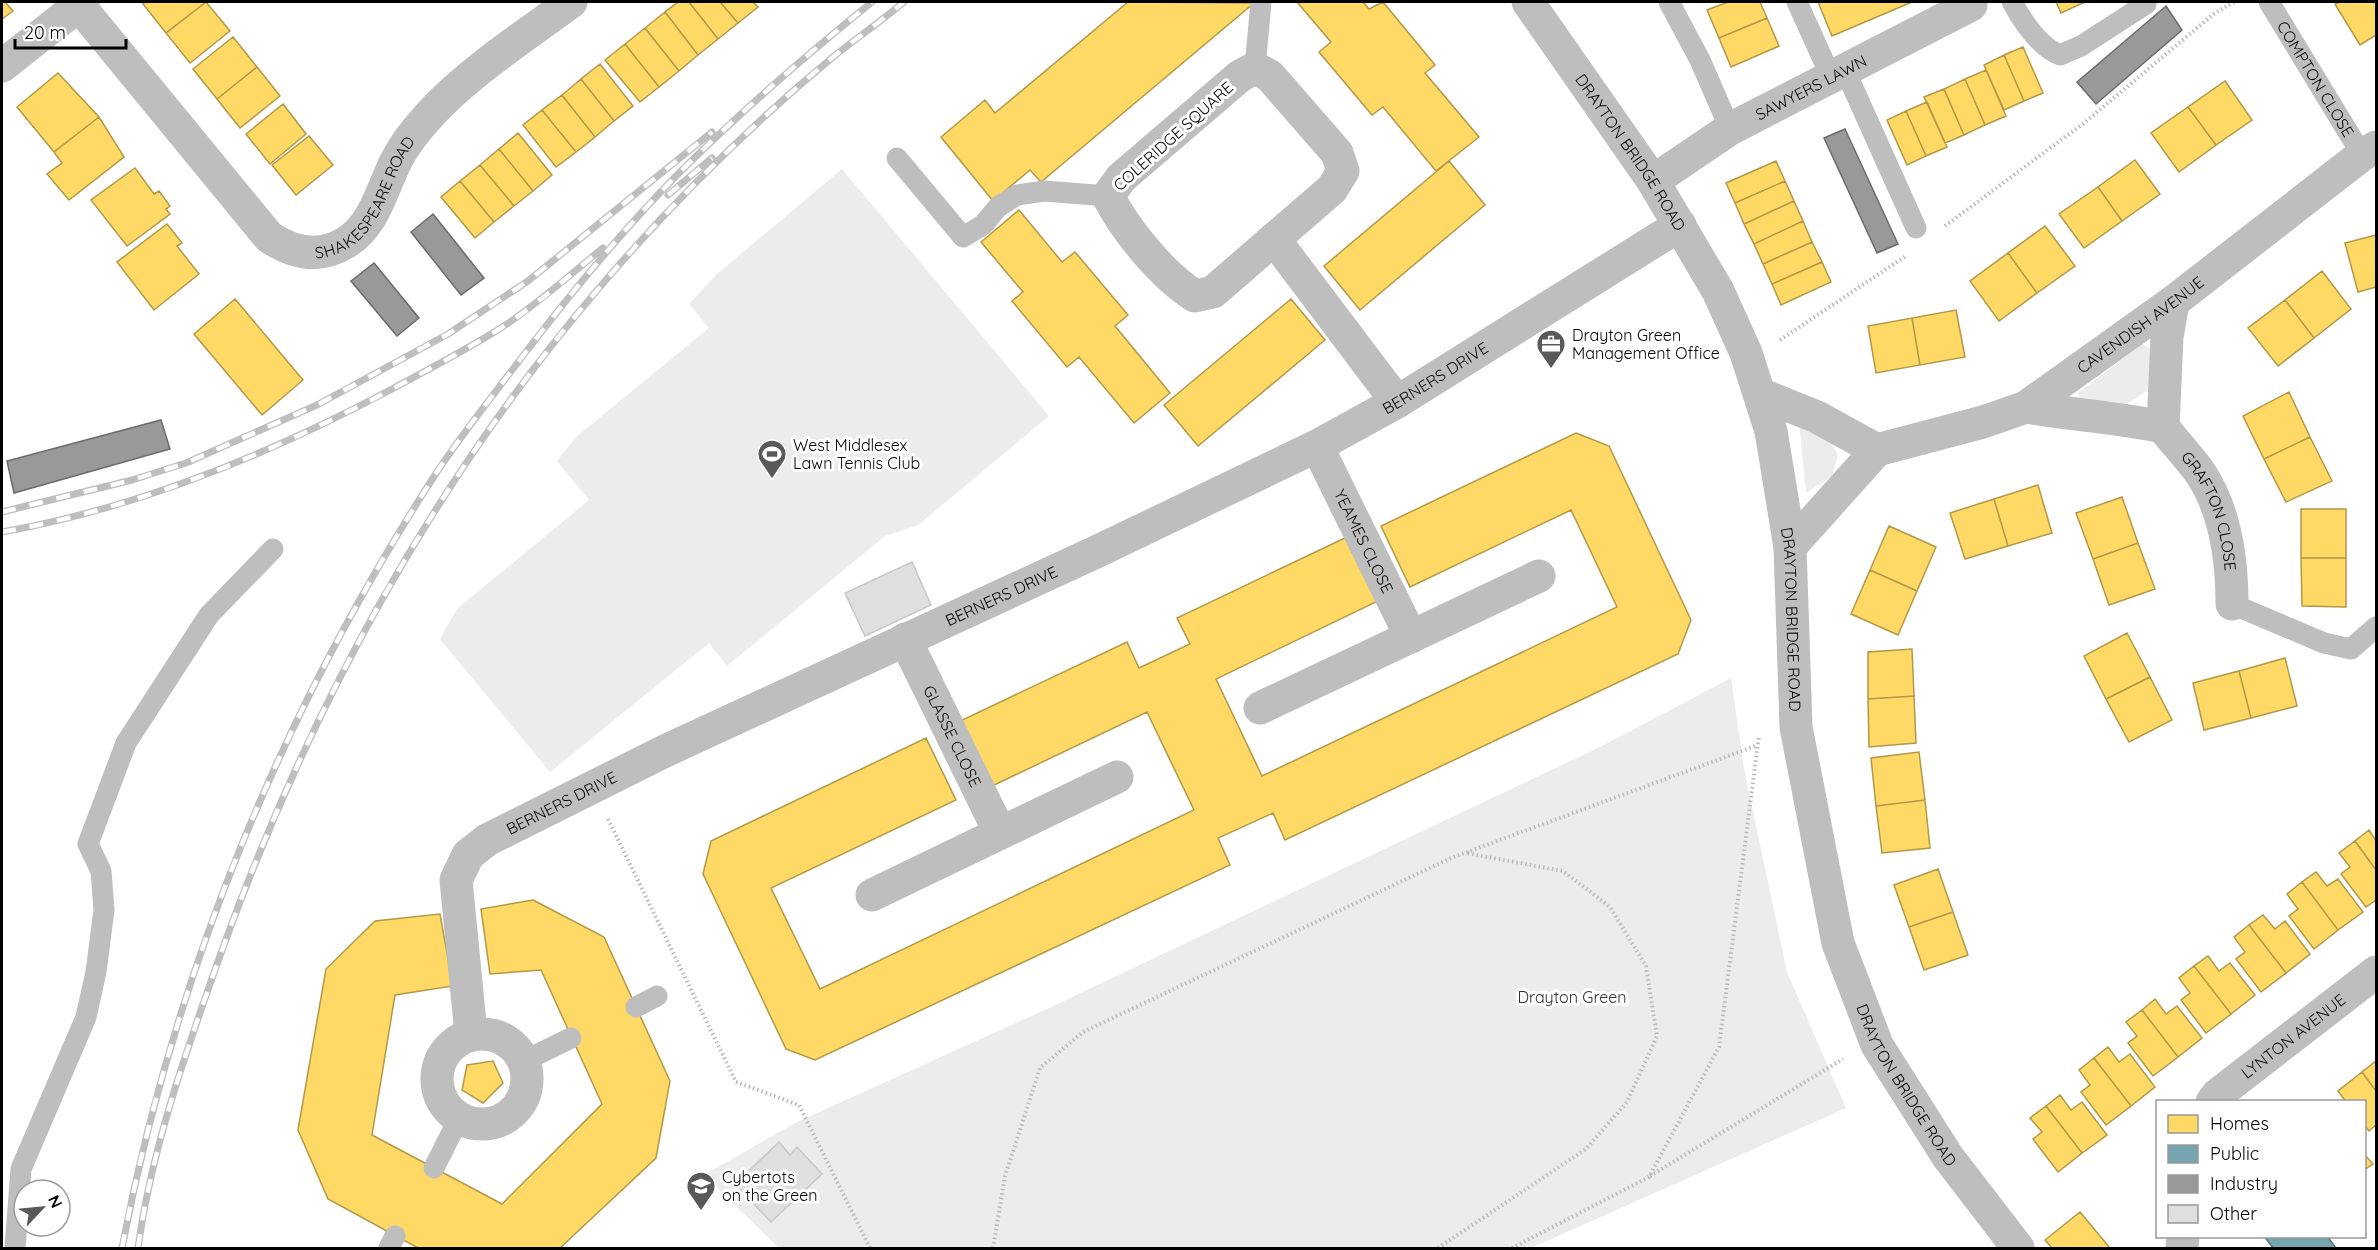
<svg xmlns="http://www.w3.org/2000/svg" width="2378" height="1250" viewBox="0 0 2378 1250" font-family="Quicksand,sans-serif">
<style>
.green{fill:#ececec}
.homes{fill:#ffd966;stroke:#b29847;stroke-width:1.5}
.public{fill:#76a5af;stroke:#53747a;stroke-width:1.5}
.industry{fill:#999;stroke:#6b6b6b;stroke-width:1.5}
.building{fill:#dfdfdf;stroke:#c7c7c7;stroke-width:1.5}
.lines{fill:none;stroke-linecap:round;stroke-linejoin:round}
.path{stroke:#b9b9b9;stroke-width:4;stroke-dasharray:1.5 3;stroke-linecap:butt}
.service{stroke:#bebebe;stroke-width:21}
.minor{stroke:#bebebe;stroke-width:33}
.rail-casing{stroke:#bebebe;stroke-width:7}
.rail{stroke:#fff;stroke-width:4.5;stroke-dasharray:14;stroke-linecap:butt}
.labels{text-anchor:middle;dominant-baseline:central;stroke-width:6;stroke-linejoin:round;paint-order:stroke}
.street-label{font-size:16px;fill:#000;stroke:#fff}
.poi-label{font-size:16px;fill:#000;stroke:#fff;text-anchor:start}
.park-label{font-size:16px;fill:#333;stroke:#fff}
</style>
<rect width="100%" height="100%" fill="#fff"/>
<!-- green -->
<path class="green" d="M842,169l207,247 -131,109 -33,11 -158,130 -18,-23 -159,129 -110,-133 17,-30 132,-109 -32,-39 19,-24 133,-109 -20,-24 27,-29z
M2142,344l11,6 -4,38c-18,18 -36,20 -61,24l-10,-19z
M1799,422l28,15 11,18 -6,21 -26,17z
M1731,678l13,91 43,203 59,136 -315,140h-752l-75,-73 91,-52 254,-115 551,-261z"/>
<!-- homes -->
<path class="homes" d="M2,2h3l8,9 -11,8z
M146,2h60l-40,31 -23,-29z
M206,2l24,29 -40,32 -24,-30z
M678,2h11l29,37 -20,16 -33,-43z
M689,2h31l18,21 -20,16z
M720,2h33l5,5 -20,16z
M1128,2l126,1 -213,179 -11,-12 -37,31 -52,-64 44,-37 10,13z
M1297,2h66l6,7 14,-7 52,63 -10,8 54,64 -43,34 -53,-64 -11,8 -53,-63 12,-10z
M1728,2h32l7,16 -48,20 -12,-28z
M1818,2h94l-80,34z
M2056,2h29l-24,11z
M2340,2h36v33l-16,10 -25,-41z
M665,12l33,43 -19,16 -34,-43z
M1767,18l12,28 -48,21 -12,-29z
M645,28l34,43 -20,16 -34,-43z
M233,37l24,30 -40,32 -24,-30z
M625,44l34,43 -19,15 -35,-42z
M2023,47l20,46 -19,8 -20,-46z
M2004,55l20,46 -20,9 -20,-45z
M600,64l33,42 -19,15 -33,-42z
M257,67l23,29 -40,32 -23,-29z
M1986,70l20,46 -21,9 -20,-46z
M58,73l41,44 -45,35 -37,-45z
M581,79l33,42 -19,16 -33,-42z
M1965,79l20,46 -21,10 -20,-46z
M2225,81l27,39 -36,25 -28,-38z
M1944,89l20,46 -19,8 -21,-46z
M562,95l33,42 -19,15 -34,-42z
M1927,102l20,45 -21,9 -20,-45z
M283,104l23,30 -36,30 -24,-30z
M2188,107l28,38 -37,27 -28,-39z
M542,110l34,42 -20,15 -33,-42z
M1906,111l20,45 -19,9 -20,-45z
M99,117l25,40 -55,43 -22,-26 15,-11 -8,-11z
M518,133l34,42 -19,16 -34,-42z
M309,136l24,29 -37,30 -24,-30z
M499,149l34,42 -19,15 -34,-41z
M2135,160l25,34 -38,27 -24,-34z
M1449,161l36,44 -125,105 -36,-44z
M1776,161l9,20 -50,22 -9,-20z
M480,165l34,41 -20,16 -34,-41z
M135,168l19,26 5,-3 11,15 -4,3 4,5 -43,32 -36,-46z
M460,181l34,41 -19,16 -34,-41z
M1785,181l9,20 -50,23 -9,-21z
M2098,187l24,34 -38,27 -25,-34z
M1794,201l9,20 -49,23 -10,-20z
M1019,210l43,52 13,-10 53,63 -13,11 55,67 -36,30 -55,-66 -12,10 -55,-66 11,-9 -42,-50z
M1803,221l9,21 -49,22 -9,-20z
M167,224l15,19 -5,3 22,28 -45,36 -37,-48z
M2045,226l30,40 -38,27 -29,-40z
M2376,235v52l-18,5 -13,-49z
M1812,242l10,20 -50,22 -9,-20z
M2008,253l29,40 -38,28 -29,-40z
M1822,262l9,20 -50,23 -9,-21z
M2322,271l29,38 -37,29 -29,-38z
M235,299l68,81 -41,35 -68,-81z
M1291,299l34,41 -127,106 -34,-41z
M2285,300l29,38 -36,28 -30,-38z
M1956,310l9,47 -45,8 -8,-47z
M1912,318l8,47 -44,8 -8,-47z
M2289,392l21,45 -46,22 -21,-43z
M1576,433l33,13 82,174 -13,34 -393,186 -12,-27 -55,25 12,27 -415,195 -29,-11 -83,-175 8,-33 215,-103 30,62 -185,88 49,101 374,-179 -47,-98 -157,75 -32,-65 169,-80 12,26 51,-24 -13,-26 172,-82 31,64 -164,79 46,97 355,-169 -46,-97 -161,77 -29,-61z
M2310,437l22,44 -46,21 -22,-43z
M2038,485l14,48 -44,13 -14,-47z
M2122,497l16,46 -45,16 -17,-46z
M1994,499l14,47 -43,13 -15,-46z
M2301,509h45v49h-45z
M1889,526l47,21 -19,44 -47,-21z
M2138,543l17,46 -46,16 -16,-46z
M2301,558h45v49l-44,-1z
M1870,570l47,21 -19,44 -47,-21z
M2127,633l23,44 -44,22 -22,-43z
M1912,649l2,47 -46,3v-47z
M2285,658l12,48 -46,12 -12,-47z
M2239,671l12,47 -47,12 -11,-47z
M2150,677l22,43 -43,22 -23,-43z
M1914,696l2,47 -47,4 -1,-48z
M1919,752l6,48 -49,6 -5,-48z
M1925,800l5,48 -48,5 -6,-47z
M2369,830l7,11v29l-21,-29z
M2355,841l21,29v30l-10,7 -25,-33 9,-7 -11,-14z
M1938,869l15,43 -44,15 -15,-42z
M2316,872l11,14 11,-7 25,33 -25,18 -36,-48z
M2302,882l36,48 -24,19 -25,-33 9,-7 -11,-15z
M533,900l71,37 66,144 -14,77 -96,90h-142l-90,-49 -30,-69 28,-161 49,-48 65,-7 13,72 -58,9 -23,140 130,69 100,-100 -61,-134 -51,4 -9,-65z
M1953,912l15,43 -44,15 -15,-43z
M2263,915l12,14 10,-8 25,33 -24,19 -37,-48z
M2249,925l37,48 -25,19 -25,-33 9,-7 -11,-15z
M2208,956l11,15 11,-8 25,32 -24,19 -37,-48z
M2194,966l37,48 -25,19 -25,-33 9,-7 -11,-15z
M2155,999l11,15 11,-8 25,32 -24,19 -36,-47z
M2142,1010l36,47 -25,19 -25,-33 9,-7 -11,-14z
M2108,1047l11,15 11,-8 25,33 -24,19 -37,-48z
M2094,1058l37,48 -25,19 -25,-33 9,-7 -11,-15z
M493,1061l10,22 -20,20 -21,-13 5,-25z
M2376,1061v30l-14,-19z
M2362,1072l14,19v34l-7,6 -5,-6v-23h-18l-8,-11z
M2060,1095l11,15 11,-8 25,33 -25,18 -36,-47z
M2046,1106l36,47 -24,19 -25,-33 9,-7 -12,-14z
M2364,1154l9,10 -9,6z
M2080,1212l30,36h-58l-7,-8z"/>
<!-- public -->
<path class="public" d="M2264,1236h63l9,12h-63z"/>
<!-- industry -->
<path class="industry" d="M2166,6l16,24 -86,74 -19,-22z
M1845,129l53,115 -21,9 -53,-115z
M433,214l51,64 -23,17 -50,-63z
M374,263l45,55 -22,18 -46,-55z
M161,420l9,29 -156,44 -7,-32z"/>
<!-- building -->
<path class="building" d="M912,562l19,43 -66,31 -20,-43z
M779,1142l11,13 7,-8 25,27 -51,48 -36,-38z"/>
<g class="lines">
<!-- path -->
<path class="path" d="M1945,226l139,-103 131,-110 19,-11
M1780,340l126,-84
M608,819l128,263 63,23 71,143
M1650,1176l193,-117
M993,1248l12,-72 35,-108 43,-36 368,-174 307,-113
M1438,1248l148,-99 41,-47 30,-66 -11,-70 -36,-59 -47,-36 -97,-18
M1512,1248l137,-71 70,-130 40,-312"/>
<!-- service -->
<g class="service">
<path d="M1669,2l31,58 30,69"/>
<path d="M1797,2l34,75"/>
<path d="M2012,2c11,20 27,45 48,53l21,-9 65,-42"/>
<path id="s1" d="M2269,2l93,153"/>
<path d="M1255,68l6,-66"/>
<path d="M1845,70l71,158"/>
<path d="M897,158l66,79 20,-12 15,-18 19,-12 27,-4 64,5"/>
<path d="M2232,604l92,39 27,6 25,-22"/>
<path d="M636,1007l21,-11"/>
<path d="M524,1061l47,-23"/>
<path d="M434,1168l25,-50"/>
<path d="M15,1248l6,-79 65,-152 10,-45 8,-62 -3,-39 -13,-27 38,-101 83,-128 64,-66"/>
<path d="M389,1248l6,-12"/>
</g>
<!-- minor -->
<g class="minor">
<path id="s2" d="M76,2l193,235c24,16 50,22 76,6 30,-17 37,-55 52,-84 7,-13 19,-29 29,-40 36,-42 100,-84 145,-117"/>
<path id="s3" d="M1528,2l125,179 65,110 28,62 25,78 19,116 6,180 42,216 39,102 71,112 70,91"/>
<path d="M2,66l81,-64"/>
<path d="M1255,68l15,8 67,77 6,18 -11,18 -119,103 -18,4c-32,-20 -70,-66 -87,-100l13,-18 119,-102z"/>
<path id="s4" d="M1653,181l77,-52 241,-124 -2,-3"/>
<path d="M1274,239l123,163"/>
<path id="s5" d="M2173,302l-6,35 -4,90c12,16 27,31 38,47 25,38 31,85 31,130"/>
<path id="s6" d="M1760,394l57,23 60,33 106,-28 43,-15 147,-105 189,-147 14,-8"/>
<path d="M2026,407c46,8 91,10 137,20"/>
<path id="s7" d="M1317,446l94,191"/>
<path d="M1790,547l87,-97"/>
<path id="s8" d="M905,639l95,194"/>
<path d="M1260,708l279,-132"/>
<path d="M872,895l245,-118"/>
<circle cx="482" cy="1079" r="45"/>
<path id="s9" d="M471,1034l-15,-154 12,-25 19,-15 178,-89 431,-199 221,-106 80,-44 283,-177"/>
<path id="s10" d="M2212,1102l5,-7 159,-123"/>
<path d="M2182,1248l1,-12"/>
</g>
<!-- rail casing -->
<g class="rail-casing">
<path id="rail" d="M668,195l44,-37
M2,512l130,-32 54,-17 131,-58 131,-71 80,-53 184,-149
M2,532c136,-24 268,-78 390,-143 39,-21 78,-41 115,-65 34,-23 64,-50 96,-76
M122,1248c52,-274 160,-536 311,-770 27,-42 59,-81 89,-121 48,-63 99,-125 155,-182 61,-61 128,-119 195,-173
M138,1248c14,-102 49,-199 83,-295 85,-237 209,-466 372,-658 72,-85 154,-167 240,-238 24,-19 48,-36 71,-55"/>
</g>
<!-- rail -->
<use href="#rail" class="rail"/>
</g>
<!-- icons -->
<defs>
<g id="office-pin" transform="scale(1.5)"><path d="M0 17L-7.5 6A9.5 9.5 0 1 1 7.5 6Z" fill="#595959" stroke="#fff"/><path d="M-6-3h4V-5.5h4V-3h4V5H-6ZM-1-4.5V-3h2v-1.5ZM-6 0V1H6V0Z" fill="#fff"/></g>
<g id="stadium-pin" transform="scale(1.5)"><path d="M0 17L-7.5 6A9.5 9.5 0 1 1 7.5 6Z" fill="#595959" stroke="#fff"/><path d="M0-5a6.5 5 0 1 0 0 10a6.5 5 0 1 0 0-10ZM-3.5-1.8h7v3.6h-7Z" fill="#fff"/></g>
<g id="school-pin" transform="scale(1.5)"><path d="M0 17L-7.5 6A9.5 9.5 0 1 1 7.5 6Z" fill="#595959" stroke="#fff"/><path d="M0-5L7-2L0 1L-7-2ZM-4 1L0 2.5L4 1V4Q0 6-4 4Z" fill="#fff"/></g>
</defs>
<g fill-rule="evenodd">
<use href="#office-pin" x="1551" y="344"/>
<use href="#stadium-pin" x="772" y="454"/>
<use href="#school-pin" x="701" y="1186"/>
</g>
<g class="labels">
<!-- street labels -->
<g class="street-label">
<text stroke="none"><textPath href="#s1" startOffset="90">COMPTON CLOSE</textPath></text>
<text stroke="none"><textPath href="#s4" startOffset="184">SAWYERS LAWN</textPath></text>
<text transform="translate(1173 136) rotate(-42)">COLERIDGE SQUARE</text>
<text stroke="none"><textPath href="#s3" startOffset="182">DRAYTON BRIDGE ROAD</textPath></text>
<text stroke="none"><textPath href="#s2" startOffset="432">SHAKESPEARE ROAD</textPath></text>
<text stroke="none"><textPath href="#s6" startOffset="426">CAVENDISH AVENUE</textPath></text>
<text stroke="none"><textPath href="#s9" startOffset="1262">BERNERS DRIVE</textPath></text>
<text stroke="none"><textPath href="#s5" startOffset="224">GRAFTON CLOSE</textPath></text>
<text stroke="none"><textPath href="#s7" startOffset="106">YEAMES CLOSE</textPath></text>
<text stroke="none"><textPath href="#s9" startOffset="776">BERNERS DRIVE</textPath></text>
<text stroke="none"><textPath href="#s3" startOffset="686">DRAYTON BRIDGE ROAD</textPath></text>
<text stroke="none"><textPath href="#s8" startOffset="108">GLASSE CLOSE</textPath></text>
<text stroke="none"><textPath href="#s9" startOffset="290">BERNERS DRIVE</textPath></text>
<text stroke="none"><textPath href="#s10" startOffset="105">LYNTON AVENUE</textPath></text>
<text stroke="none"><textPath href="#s3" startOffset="1172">DRAYTON BRIDGE ROAD</textPath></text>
</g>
<!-- poi labels -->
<g class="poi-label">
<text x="1572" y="335">Drayton Green<tspan x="1572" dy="18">Management Office</tspan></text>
<text x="793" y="445">West Middlesex<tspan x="793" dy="18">Lawn Tennis Club</tspan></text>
<text x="722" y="1177">Cybertots<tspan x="722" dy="18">on the Green</tspan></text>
</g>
<!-- park labels -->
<g class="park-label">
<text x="1572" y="997">Drayton Green</text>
</g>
</g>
<!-- border -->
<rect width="2378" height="1250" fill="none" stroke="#000000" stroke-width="6"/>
<!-- legend -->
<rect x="2156" y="1100" width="210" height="138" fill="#ffffff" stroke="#999999" stroke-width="1.5"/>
<rect x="2168" y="1115" width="30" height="18" fill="#ffd966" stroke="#999999" stroke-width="1.5"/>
<text x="2210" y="1130" font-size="18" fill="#000000">Homes</text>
<rect x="2168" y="1145" width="30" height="18" fill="#76a5af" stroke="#999999" stroke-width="1.5"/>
<text x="2210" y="1160" font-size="18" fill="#000000">Public</text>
<rect x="2168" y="1175" width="30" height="18" fill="#999999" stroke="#999999" stroke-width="1.5"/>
<text x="2210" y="1190" font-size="18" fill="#000000">Industry</text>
<rect x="2168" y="1205" width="30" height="18" fill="#dfdfdf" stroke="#999999" stroke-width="1.5"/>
<text x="2210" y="1220" font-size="18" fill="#000000">Other</text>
<!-- north arrow -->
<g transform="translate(42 1208) rotate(64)"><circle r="28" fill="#ffffff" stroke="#999999" stroke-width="1.5"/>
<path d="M0-4.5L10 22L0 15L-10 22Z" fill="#595959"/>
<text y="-9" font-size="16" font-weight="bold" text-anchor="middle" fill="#000000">N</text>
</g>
<!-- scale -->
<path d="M15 39v9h111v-9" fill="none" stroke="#000000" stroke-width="3"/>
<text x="24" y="39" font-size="18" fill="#000000" stroke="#ffffff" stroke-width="4.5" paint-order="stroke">20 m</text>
</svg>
